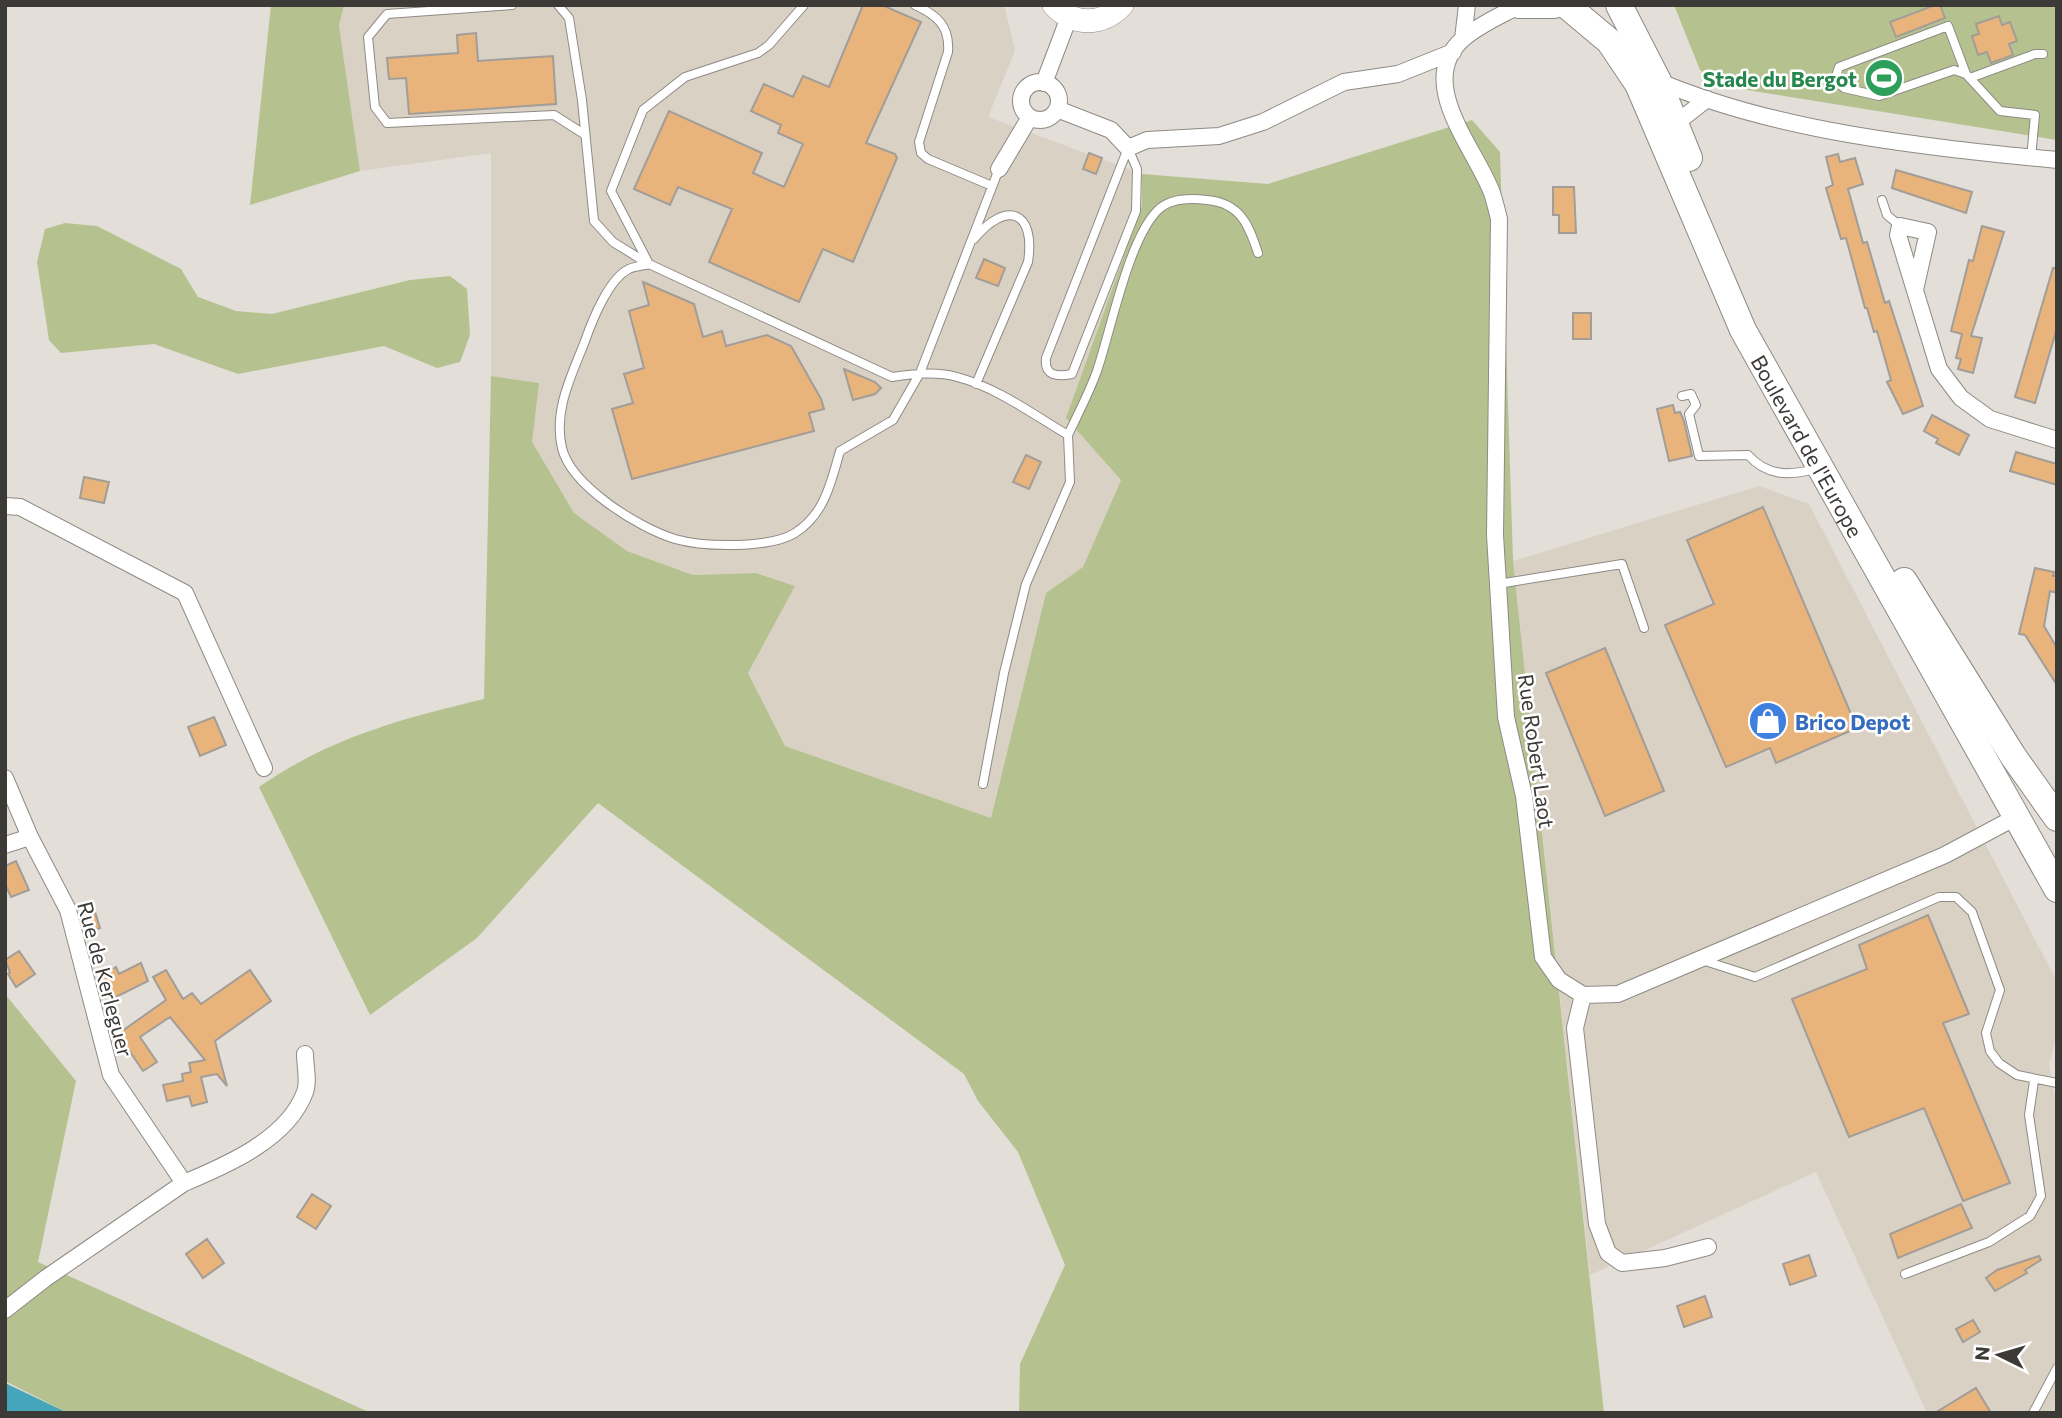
<svg xmlns="http://www.w3.org/2000/svg" width="2062" height="1418" viewBox="0 0 2062 1418" font-family="Commissioner,sans-serif">
<style>
.built{fill:#dad1c5}
.green{fill:#b5c290}
.water{fill:#45a6bb}
.building{fill:#e8b47b;stroke:#a29d98;stroke-width:2}
.lines{fill:none;stroke-linecap:round;stroke-linejoin:round}
.lane-casing{stroke:#8e8a84;stroke-width:10}
.street-casing{stroke:#8e8a84;stroke-width:18}
.secondary-casing{stroke:#8e8a84;stroke-width:24}
.primary-casing{stroke:#8e8a84;stroke-width:28}
.lane{stroke:#fff;stroke-width:8}
.street{stroke:#fff;stroke-width:16}
.secondary{stroke:#fff;stroke-width:23}
.primary{stroke:#fff;stroke-width:26}
.labels{text-anchor:middle;dominant-baseline:central;stroke-width:5;stroke-linejoin:round;paint-order:stroke}
.leisure-label{font-size:21px;font-weight:bold;fill:#27864d;stroke:#fff;text-anchor:end}
.street-label{font-size:21px;fill:#3c3a37;stroke:#fff}
.shop-label{font-size:21px;font-weight:bold;fill:#366cbe;stroke:#fff;text-anchor:start}
</style>
<rect width="100%" height="100%" fill="#e3ded8"/>
<!-- built -->
<path class="built" d="M344,5h654l7,3 10,43 -27,66 154,57 -21,306 -38,87 -37,26 -55,225 -206,-72 -37,-73 46,-87 -38,-13 -63,2 -66,-24 -53,-37 -43,-73 7,-58 -47,-7v-223l-131,18 -21,-145z
M1759,486l50,18 248,478v51l-8,32 5,29 3,1v318h-130l-111,-241 -226,103 -77,-714z"/>
<!-- green -->
<path class="green" d="M271,5h73l-5,21 21,145 -110,34z
M1674,5h383v135l-335,-54 -22,-16z
M1472,120l28,32 13,409 91,852h-585l1,-49 45,-99 -47,-113 -40,-51 -14,-27 -366,-271 -121,135 -107,77 -111,-228c72,-50 142,-68 225,-88l7,-323 48,7 -7,59 42,71 53,38 66,24 63,-2 39,13 -47,87 37,73 206,72 55,-225 37,-26 38,-87 -55,-62 76,-212v-32l126,10z
M65,223l32,3 84,43 17,28 38,14 36,3 138,-34 40,-4 17,13 3,46 -10,27 -23,6 -53,-22 -146,28 -84,-30 -93,9 -12,-13 -12,-78 8,-33z
M5,994l71,87 -38,181 333,151h-303l-63,-32z"/>
<!-- water -->
<path class="water" d="M5,1383l63,30h-63z"/>
<!-- building -->
<path class="building" d="M863,5h19l39,17 -55,121 29,11 2,4 -44,104 -30,-13 -24,53 -90,-40 23,-53 -54,-22 -8,18 -36,-16 35,-78 93,42 -9,20 31,14 19,-43 -25,-11 3,-8 -30,-14 13,-27 29,13 10,-21 26,11z
M1935,5h5l5,13 -49,19 -6,-15z
M1999,16l3,9 8,-3 7,19 -8,3 4,11 -22,8 -4,-11 -9,3 -6,-19 7,-2 -3,-10z
M476,33l2,28 75,-5 3,48 -147,10 -3,-36 -17,1 -2,-21 71,-5 -1,-18z
M1089,153l13,5 -6,16 -13,-5z
M1838,154l2,8 15,-4 8,26 -15,5 15,54 4,-1 18,61 4,-2 34,105 -20,8 -16,-32 4,-2 -14,-49 -3,1 -7,-24h-2l-19,-70 -5,1 -15,-51 7,-3 -7,-28z
M1896,170l76,22 -6,21 -74,-25z
M1553,187h21l2,46h-17v-18h-6z
M1982,226l22,6 -33,104 11,2 -9,35 -15,-4 3,-10 -5,-1 6,-24 -11,-3 18,-71 4,1z
M984,259l21,9 -7,18 -22,-8z
M2053,268h4v60l-22,75 -20,-6z
M643,282l51,22 9,33 19,-6 4,15 41,-11 24,11 30,53 3,10 -15,4 5,18 -182,48 -20,-70 21,-6 -9,-29 20,-6 -15,-57 20,-6z
M1573,313h18v26h-18z
M844,369l31,13 6,6 -6,6 -22,6z
M1673,405l2,8 5,-1 4,9 8,35 -23,5 -12,-52z
M1932,415l37,20 -10,20 -23,-12 2,-4 -14,-8z
M2016,452l41,12v21l-47,-14z
M1026,455l15,7 -12,27 -16,-7z
M84,477l25,5 -5,21 -24,-5z
M1763,507l94,221 -81,35 -6,-15 -44,19 -61,-142 49,-21 -27,-64z
M2035,568l19,4 -1,4h4v17l-7,-2 -6,35 13,22v37l-32,-50 -6,-1z
M1605,648l59,143 -59,25 -59,-143z
M214,717l12,28 -26,11 -12,-29z
M16,861l13,29 -18,7 -6,-13v-18z
M95,912l5,16 -13,4 -5,-16z
M1928,915l41,99 -26,9 67,160 -47,18 -39,-93 -75,29 -57,-138 75,-30 -8,-24z
M19,951l16,23 -19,13 -8,-13 2,-2 -5,-12z
M141,963l7,18 -36,18 -7,-15 -8,-5 19,-12 3,7z
M166,970l17,29 9,-6 9,11 49,-34 21,31 -56,40 12,45 -10,-12 -16,3 6,25 -15,4 -3,-10 -22,5 -4,-16 20,-4 -1,-7 9,-2 -2,-9 16,-3 -35,-43 -30,20 17,25 -14,9 -25,-37 48,-34 -13,-23z
M312,1194l19,12 -15,23 -19,-12z
M1961,1204l11,24 -74,30 -8,-24z
M207,1239l17,24 -21,15 -17,-24z
M1809,1255l7,21 -26,9 -7,-21z
M2039,1256l2,4 -16,10 2,3 -32,18 -9,-13 11,-8z
M1705,1296l7,21 -28,10 -7,-21z
M1973,1320l7,12 -17,10 -7,-13z
M1976,1388l15,25h-56z"/>
<g class="lines">
<!-- lane casing -->
<g class="lane-casing">
<path id="lane" d="M512,5l-125,9 -19,23 7,70 12,16 167,-8 30,19
M558,5l11,13 13,82 12,121 19,21 34,21
M804,5l-35,40 -11,8 -73,24 -42,33 -32,81 38,73 243,113c21,-3 44,-6 65,0 39,10 77,38 111,58l2,47 -44,102 -22,89 -21,111
M915,5c22,10 35,21 33,47l-29,90 2,11 7,6 64,27
M1966,74l-18,-48 -109,41 -4,12 9,9 35,8 75,-26 12,4 34,37 35,4 -4,43
M1970,78l65,-24h8
M1128,148l9,21 -1,42 -64,163c-15,3 -28,2 -26,-16z
M1882,200l5,15 13,11
M974,239c32,-39 62,-29 54,23l-52,122
M649,264c-6,2 -14,2 -20,5 -20,9 -37,52 -44,72 -13,34 -32,69 -23,107 9,38 77,80 113,91 28,8 94,10 120,-6 30,-19 36,-51 45,-82l53,-31 27,-47 79,-204
M1682,396l9,-2 5,11 -7,9 10,42 49,-1c19,21 40,21 68,14
M1068,435c10,-21 21,-42 29,-64 14,-41 31,-130 60,-160 12,-13 34,-13 50,-11 34,3 42,26 51,53
M1498,584l124,-20 22,64
M1702,960l53,17 184,-80h17l16,15 28,78 -14,43 4,18 9,12 18,12 40,8
M1905,1274l84,-32 41,-26 11,-20 -12,-81 5,-34
M2033,1413l24,-45"/>
</g>
<!-- street casing -->
<g class="street-casing">
<path id="street" d="M1520,5c-18,10 -40,19 -56,33 -51,43 12,111 28,155 3,9 5,18 7,26l-4,316 11,182 18,79 19,161 16,23 24,15 35,-1 327,-139 71,-38
M1463,39l4,-34
M1658,81c123,52 267,66 399,79
M1021 101a19 19 0 1 1 38 0a19 19 0 1 1-38 0Z
M1044,83l25,-66
M1057,109l54,21 17,18 19,-8 72,-4 44,-14 81,-40 54,-8 55,-22
M1675,124l32,-25
M999,169l31,-52
M1915,290l13,-58 -28,-6 -2,9 41,134 22,29 29,21 67,21
M5,506l15,1 165,86 79,175
M5,778l25,59 38,73 43,165 73,108 -138,95 -41,32
M5,845l25,-8
M1583,995l-8,33 22,196 11,29 14,10 43,-5 43,-11
M184,1183c43,-18 104,-44 121,-91 4,-10 0,-27 0,-38"/>
</g>
<!-- secondary casing -->
<g class="secondary-casing">
<path id="secondary" d="M1054,5c20,21 48,21 68,0"/>
</g>
<!-- primary casing -->
<g class="primary-casing">
<g id="primary">
<path d="M1519,5h35"/>
<path id="s1" d="M1566,5l43,36 29,43 105,246 314,559"/>
<path d="M1619,5l39,76 31,77"/>
<path d="M1904,581l109,175 44,62"/>
</g>
</g>
<!-- lane -->
<use href="#lane" class="lane"/>
<!-- street -->
<use href="#street" class="street"/>
<!-- secondary -->
<use href="#secondary" class="secondary"/>
<!-- primary -->
<use href="#primary" class="primary"/>
</g>
<!-- icons -->
<defs>
<g id="stadium-disc" transform="scale(2.0125)"><circle r="9.5" fill="#2e9e5b" stroke="#fff"/><path d="M0-5a6.5 5 0 1 0 0 10a6.5 5 0 1 0 0-10ZM-3.5-1.8h7v3.6h-7Z" fill="#fff"/></g>
<g id="shop-disc" transform="scale(2.0125)"><circle r="9.5" fill="#3f7fe0" stroke="#fff"/><path d="M-5-2.5h2.3a2.7 3.5 0 0 1 5.4 0H5L5.5 6h-11ZM-1.5-2.5h3a1.5 2.3 0 0 0-3 0Z" fill="#fff"/></g>
</defs>
<g fill-rule="evenodd">
<use href="#stadium-disc" x="1884" y="78"/>
<use href="#shop-disc" x="1768" y="721"/>
</g>
<g class="labels">
<!-- leisure labels -->
<g class="leisure-label">
<text x="1857" y="78">Stade du Bergot</text>
</g>
<!-- street labels -->
<g class="street-label">
<text stroke="none"><textPath href="#s1" startOffset="508">Boulevard de l'Europe</textPath></text>
<text transform="translate(1537 751) rotate(82)">Rue Robert Laot</text>
<text transform="translate(106 979) rotate(75)">Rue de Kerleguer</text>
</g>
<!-- shop labels -->
<g class="shop-label">
<text x="1795" y="721">Brico Depot</text>
</g>
</g>
<!-- border -->
<rect width="2062" height="1418" fill="none" stroke="#3c3a37" stroke-width="14"/>
<!-- north arrow -->
<g transform="translate(1999 1355) rotate(275)" stroke="#ffffff" stroke-width="5" paint-order="stroke">
<path d="M0-5L12 26L0 18L-12 26Z" fill="#3c3a37"/>
<text y="-10" font-size="19" font-weight="bold" text-anchor="middle" fill="#3c3a37">N</text>
</g>
</svg>
